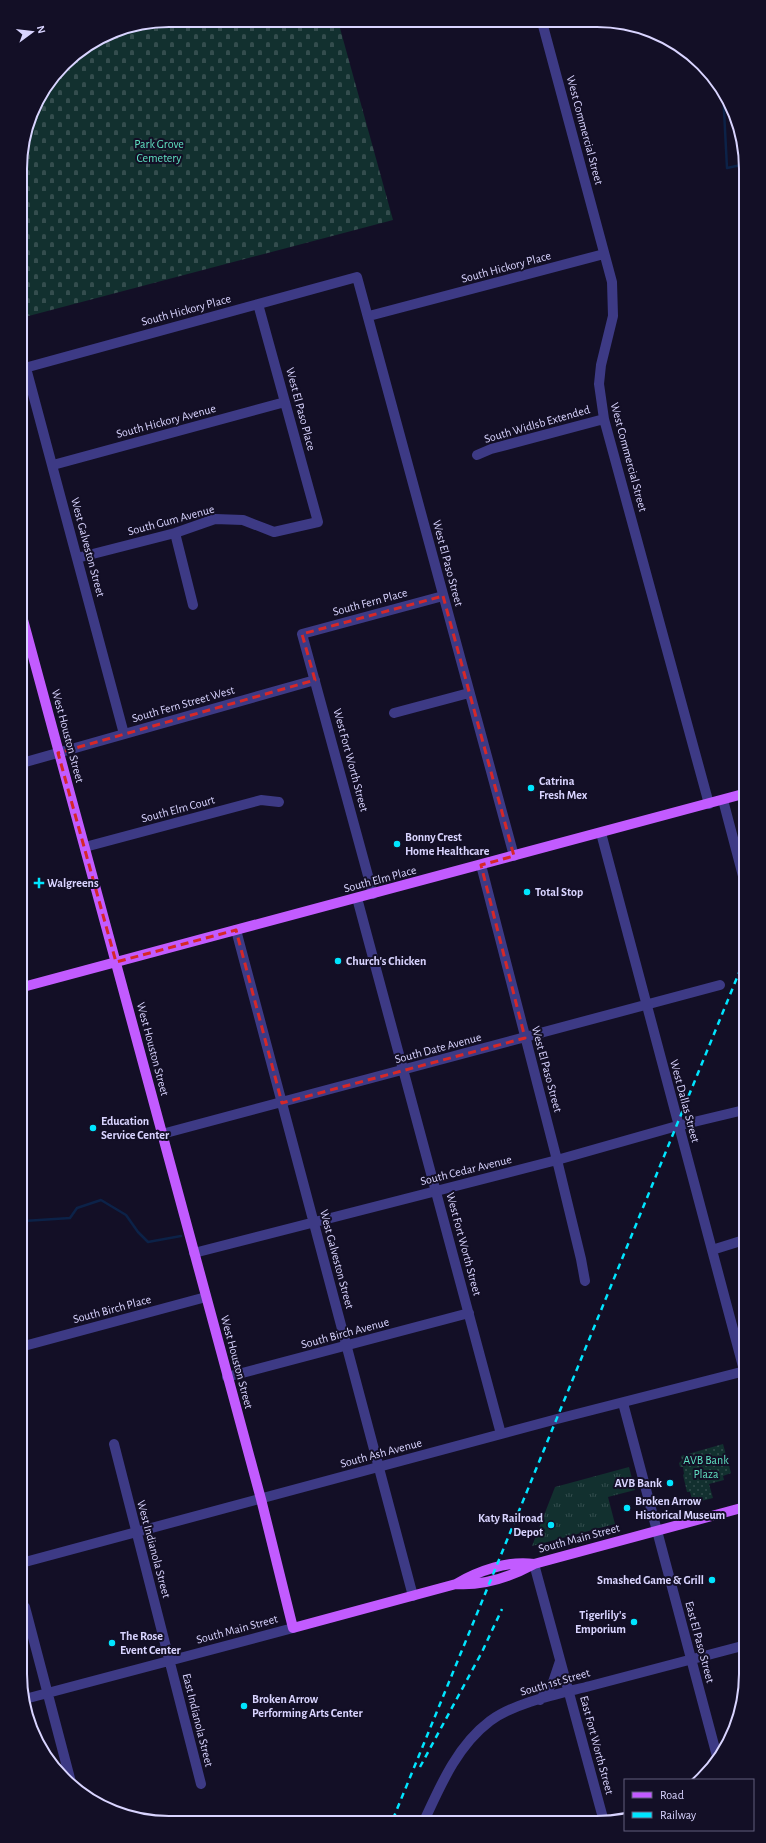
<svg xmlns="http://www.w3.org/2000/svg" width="766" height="1843" viewBox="0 0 766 1843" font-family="'Alegreya Sans',sans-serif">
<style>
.grass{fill:url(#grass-tufts)}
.cemetery{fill:url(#cemetery-stones)}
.garden{fill:url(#garden-dots)}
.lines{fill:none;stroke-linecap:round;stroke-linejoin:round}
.stream{stroke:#0c2248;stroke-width:2.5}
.minor{stroke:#3d3a85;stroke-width:10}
.major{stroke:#c25bff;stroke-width:10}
.rail{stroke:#00e5ff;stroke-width:2.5;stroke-dasharray:6 5;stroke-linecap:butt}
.marked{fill:none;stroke:#d62828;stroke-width:3;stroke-dasharray:8 5;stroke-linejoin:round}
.poi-dot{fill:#00e5ff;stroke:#130f26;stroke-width:1.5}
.labels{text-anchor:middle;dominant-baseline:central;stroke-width:4;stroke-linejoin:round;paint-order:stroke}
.street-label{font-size:12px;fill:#d9d4ff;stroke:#130f26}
.park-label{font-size:12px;fill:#5fe0c0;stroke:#130f26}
.poi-label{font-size:12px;font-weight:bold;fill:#d9d4ff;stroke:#130f26;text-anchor:start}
.rim{fill:none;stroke:#d9d4ff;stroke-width:2}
</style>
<defs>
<pattern id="grass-tufts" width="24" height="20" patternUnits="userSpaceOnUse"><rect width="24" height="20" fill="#12302f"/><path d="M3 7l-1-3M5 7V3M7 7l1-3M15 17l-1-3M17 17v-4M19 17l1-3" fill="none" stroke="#344d4e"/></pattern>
<pattern id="cemetery-stones" width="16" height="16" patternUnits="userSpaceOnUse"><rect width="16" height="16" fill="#12302f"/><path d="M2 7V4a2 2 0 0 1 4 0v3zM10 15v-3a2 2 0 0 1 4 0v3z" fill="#344d4e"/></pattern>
<pattern id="garden-dots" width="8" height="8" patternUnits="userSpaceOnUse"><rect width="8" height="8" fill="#12302f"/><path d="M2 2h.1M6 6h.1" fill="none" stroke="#344d4e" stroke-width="1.8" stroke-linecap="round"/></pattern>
</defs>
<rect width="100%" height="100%" fill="#130f26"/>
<!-- grass -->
<path class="grass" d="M629,1467l6,23 -27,7 7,27 -83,22 23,-59z"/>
<!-- cemetery -->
<path class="cemetery" d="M169,20l169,1 55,199 -372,98 -1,-159 16,-56 35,-46 41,-26z"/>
<!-- garden -->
<path class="garden" d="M723,1444l8,29 -8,3 1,4 -15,4 4,14 -20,5 -3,-11h-3l-4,-17 1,-1 -1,-7h-3l-1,-4 3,-3 -1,-4z"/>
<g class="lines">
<!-- stream -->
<path class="stream" d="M723,91l4,77 14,-3
M24,1221l46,-3 7,-10 24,-8 25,15 12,17 10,10 33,-6"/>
<!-- minor -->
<path class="minor" d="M542,22l70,260 1,34 -12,49 -2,19 5,35 105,385
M369,316l235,-62
M26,368l98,366
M21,369l336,-92 157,579
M477,455l14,-6 113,-30
M53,465l232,-63
M175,533l18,72
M77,558l98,-25 40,-14 28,1 31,12 44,-10 -60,-218
M394,713l75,-20
M22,763l293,-83
M723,800l20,76
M601,833l144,541
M85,847l176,-47 18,2
M481,865l76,295 24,99 4,22
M373,894l-71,-260 141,-38
M357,898l144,536
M236,930l177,666
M162,1134l558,-149
M712,1250l32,-10
M194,1253l363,-93 120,-34 67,-16
M24,1346l182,-49
M227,1377l242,-64
M623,1403l95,357
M114,1444l87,340
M25,1562l532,-143 188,-48
M534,1564l69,254
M25,1607l47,179
M25,1699l268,-71
M540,1700l13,-18 7,-21
M425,1819c16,-35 33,-74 65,-98 26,-19 68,-27 100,-35 52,-14 104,-27 156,-41"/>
<!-- major -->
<path class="major" d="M22,616l239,883 32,129 163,-44c22,-13 53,-24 78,-20
M23,987l720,-193
M456,1584c28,2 54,-7 78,-20l211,-57"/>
<!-- rail -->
<path class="rail" d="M420,1767l62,-115 20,-43
M393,1819l350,-856"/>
</g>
<!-- marked area -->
<path class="marked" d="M443,596l71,260 -33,9 44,173 -243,65 -46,-173 -120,32 -58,-209 257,-73 -13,-46z"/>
<!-- markers -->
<g class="poi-dot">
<circle cx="531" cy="788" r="4"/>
<circle cx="397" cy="844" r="4"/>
<path d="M37 877h4v4h4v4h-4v4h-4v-4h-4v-4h4z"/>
<circle cx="527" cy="892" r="4"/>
<circle cx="338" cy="961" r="4"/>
<circle cx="93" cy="1128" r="4"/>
<circle cx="670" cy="1483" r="4"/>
<circle cx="627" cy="1508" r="4"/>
<circle cx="551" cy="1525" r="4"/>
<circle cx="712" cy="1580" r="4"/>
<circle cx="634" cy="1622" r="4"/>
<circle cx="112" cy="1643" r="4"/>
<circle cx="244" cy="1706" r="4"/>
</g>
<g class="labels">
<!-- street labels -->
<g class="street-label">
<text transform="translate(585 130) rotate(75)">West Commercial Street</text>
<text transform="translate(506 267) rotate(-15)">South Hickory Place</text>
<text transform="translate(186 310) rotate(-15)">South Hickory Place</text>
<text transform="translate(301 409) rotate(75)">West El Paso Place</text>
<text transform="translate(166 421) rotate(-15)">South Hickory Avenue</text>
<text transform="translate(537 424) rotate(-16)">South Widlsb Extended</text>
<text transform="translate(629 457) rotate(75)">West Commercial Street</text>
<text transform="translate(171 520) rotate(-15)">South Gum Avenue</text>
<text transform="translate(88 547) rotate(75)">West Galveston Street</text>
<text transform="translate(448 563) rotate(75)">West El Paso Street</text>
<text transform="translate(370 602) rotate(-15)">South Fern Place</text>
<text transform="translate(183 704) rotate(-16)">South Fern Street West</text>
<text transform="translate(68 736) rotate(75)">West Houston Street</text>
<text transform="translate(351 760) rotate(75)">West Fort Worth Street</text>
<text transform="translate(178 809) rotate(-15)">South Elm Court</text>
<text transform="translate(380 879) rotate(-15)">South Elm Place</text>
<text transform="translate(438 1048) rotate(-15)">South Date Avenue</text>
<text transform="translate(153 1049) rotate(75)">West Houston Street</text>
<text transform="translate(547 1069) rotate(75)">West El Paso Street</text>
<text transform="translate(685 1101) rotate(75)">West Dallas Street</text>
<text transform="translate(466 1170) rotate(-14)">South Cedar Avenue</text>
<text transform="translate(464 1244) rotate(75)">West Fort Worth Street</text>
<text transform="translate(337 1259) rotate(75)">West Galveston Street</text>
<text transform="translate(112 1309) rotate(-15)">South Birch Place</text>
<text transform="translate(345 1333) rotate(-15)">South Birch Avenue</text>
<text transform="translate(237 1362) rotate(75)">West Houston Street</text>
<text transform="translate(381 1453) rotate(-15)">South Ash Avenue</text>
<text transform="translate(579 1538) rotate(-15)">South Main Street</text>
<text transform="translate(154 1549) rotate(75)">West Indianola Street</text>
<text transform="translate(237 1629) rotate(-15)">South Main Street</text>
<text transform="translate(700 1642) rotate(75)">East El Paso Street</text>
<text transform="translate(555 1682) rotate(-16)">South 1st Street</text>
<text transform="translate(198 1720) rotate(76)">East Indianola Street</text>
<text transform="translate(597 1745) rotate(75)">East Fort Worth Street</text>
</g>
<!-- park labels -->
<g class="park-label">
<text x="159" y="144">Park Grove<tspan x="159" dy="14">Cemetery</tspan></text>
<text x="706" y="1460">AVB Bank<tspan x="706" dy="14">Plaza</tspan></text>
</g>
<!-- poi labels -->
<g class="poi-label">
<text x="539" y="781">Catrina<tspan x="539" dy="14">Fresh Mex</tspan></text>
<text x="405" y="837">Bonny Crest<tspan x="405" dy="14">Home Healthcare</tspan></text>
<text x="47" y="883">Walgreens</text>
<text x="535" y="892">Total Stop</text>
<text x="346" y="961">Church's Chicken</text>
<text x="101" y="1121">Education<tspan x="101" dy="14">Service Center</tspan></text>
<text x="662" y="1483" text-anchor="end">AVB Bank</text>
<text x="635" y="1501">Broken Arrow<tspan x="635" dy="14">Historical Museum</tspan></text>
<text x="543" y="1518" text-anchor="end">Katy Railroad<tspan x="543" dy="14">Depot</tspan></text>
<text x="704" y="1580" text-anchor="end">Smashed Game &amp; Grill</text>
<text x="626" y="1615" text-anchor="end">Tigerlily's<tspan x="626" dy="14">Emporium</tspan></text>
<text x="120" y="1636">The Rose<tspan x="120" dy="14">Event Center</tspan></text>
<text x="252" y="1699">Broken Arrow<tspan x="252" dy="14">Performing Arts Center</tspan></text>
</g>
</g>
<!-- crop -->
<path d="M0 0H766V1843H0ZM169 27H597A142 142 0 0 1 739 169V1674A142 142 0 0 1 597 1816H169A142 142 0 0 1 27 1674V169A142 142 0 0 1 169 27Z" fill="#130f26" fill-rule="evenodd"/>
<path class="rim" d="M169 27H597A142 142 0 0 1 739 169V1674A142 142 0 0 1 597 1816H169A142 142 0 0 1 27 1674V169A142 142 0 0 1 169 27Z"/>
<!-- legend -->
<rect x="624" y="1779" width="130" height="52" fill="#130f26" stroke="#625e7d"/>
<rect x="632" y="1792" width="20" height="6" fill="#c25bff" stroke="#625e7d"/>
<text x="660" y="1799" font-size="12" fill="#d9d4ff">Road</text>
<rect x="632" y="1812" width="20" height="6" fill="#00e5ff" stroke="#625e7d"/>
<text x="660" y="1819" font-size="12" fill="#d9d4ff">Railway</text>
<!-- north arrow -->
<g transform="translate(32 32) rotate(75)" stroke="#130f26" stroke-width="3" paint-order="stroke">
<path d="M0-3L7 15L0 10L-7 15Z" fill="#d9d4ff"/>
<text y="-6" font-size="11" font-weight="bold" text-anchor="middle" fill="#d9d4ff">N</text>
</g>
</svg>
